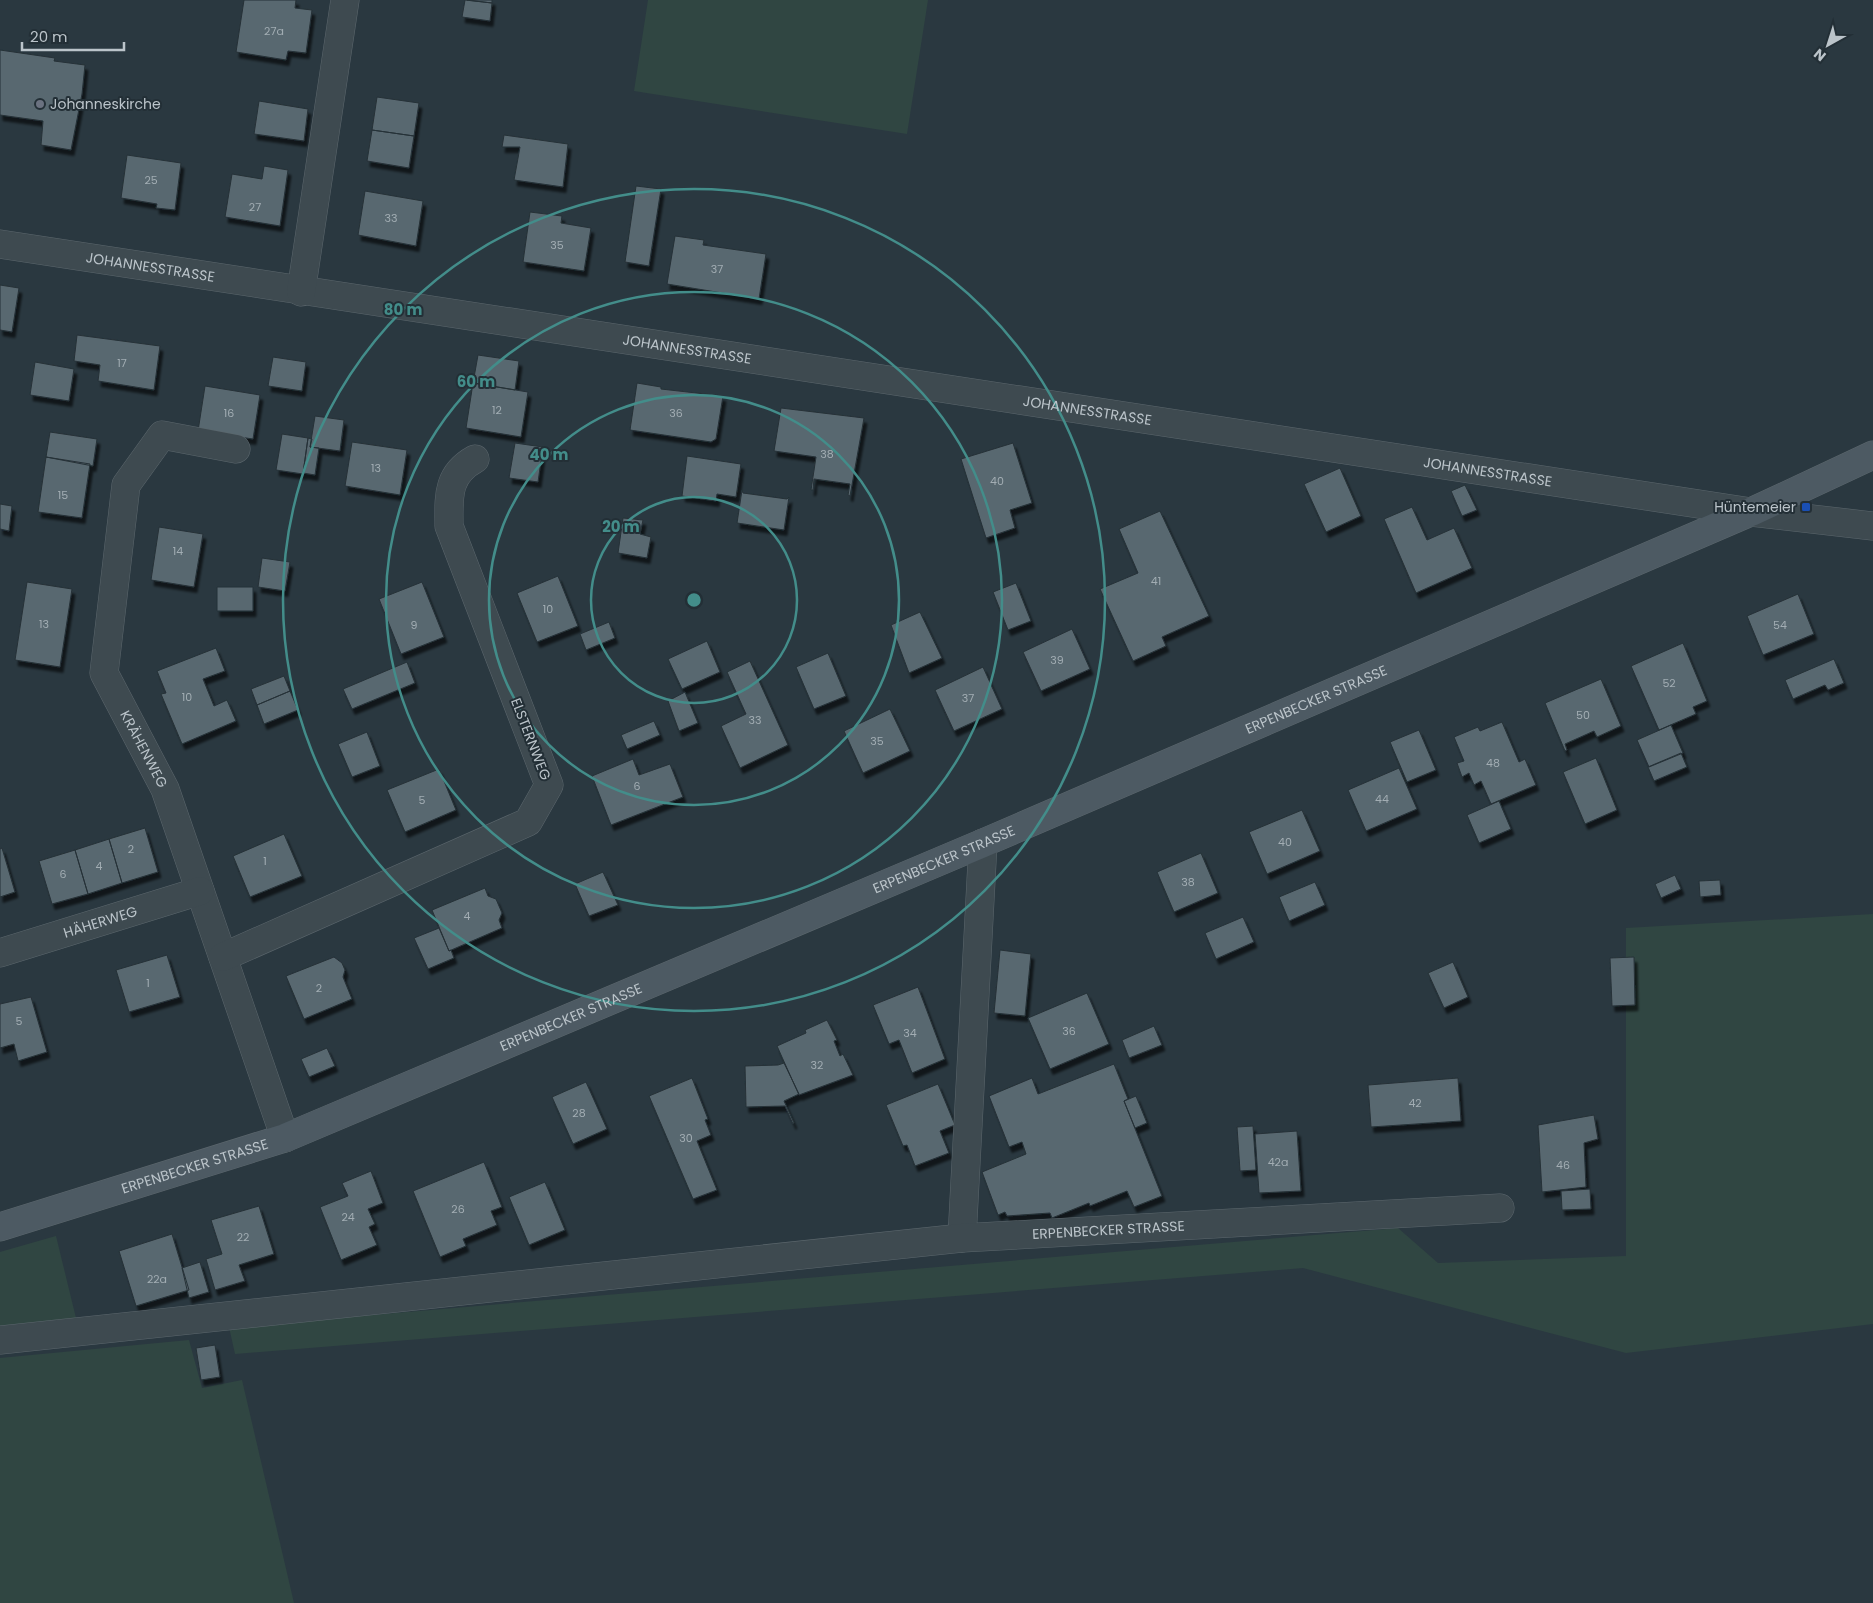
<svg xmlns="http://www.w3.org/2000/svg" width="1873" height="1603" viewBox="0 0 1873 1603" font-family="Poppins,sans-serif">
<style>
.green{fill:#304642}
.building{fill:#59676f;stroke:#253137;filter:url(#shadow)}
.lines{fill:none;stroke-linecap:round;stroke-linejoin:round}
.minor-casing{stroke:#5c676d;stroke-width:29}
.secondary-casing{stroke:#5c676d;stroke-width:29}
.minor{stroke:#3e4a50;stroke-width:28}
.secondary{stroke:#4d5a63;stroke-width:28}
.ring{fill:none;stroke:#438d8a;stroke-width:2.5}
.worship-dot{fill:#6b7280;stroke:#232f36;stroke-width:2}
.transit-dot{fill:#1a4fb4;stroke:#232f36;stroke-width:2}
.labels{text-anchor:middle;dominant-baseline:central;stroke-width:4;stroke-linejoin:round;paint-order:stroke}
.number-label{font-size:11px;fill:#a2adb3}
.poi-label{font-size:14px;fill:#bbc4ca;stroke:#232f36;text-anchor:start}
.street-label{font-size:14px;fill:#bbc4ca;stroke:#232f36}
.centre{fill:#438d8a;stroke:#232f36;stroke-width:2.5}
.ring-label{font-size:15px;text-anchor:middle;font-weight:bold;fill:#438d8a;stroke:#232f36;stroke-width:4;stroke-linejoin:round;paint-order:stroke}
</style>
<defs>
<filter id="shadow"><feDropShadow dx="3" dy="5.5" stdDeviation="1" flood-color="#0009"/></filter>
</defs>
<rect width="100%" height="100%" fill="#2a3840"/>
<!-- green -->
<path class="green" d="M648,0h280l-21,134 -273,-43z
M1873,914v410l-247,29 -323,-85 -1068,86 -6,-27 1169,-99 40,35 188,-7v-328z
M56,1236l20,82 -76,8v-74z
M189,1340l13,48 40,-8 52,223h-294v-245z"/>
<!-- building -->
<path class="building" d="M244,0h52l-1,8 17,2 -6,43 -18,-2 -2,9 -50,-8z
M465,0l27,3 -2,18 -28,-4z
M467,0h25v3z
M0,50l55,8 -1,3 31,4 -3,29 -11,56 -30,-5 2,-24 -43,-6z
M377,97l42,6 -5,33 -42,-6z
M259,101l49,8 -4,32 -50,-7z
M372,130l42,6 -5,32 -42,-7z
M504,135l64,9 -5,43 -49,-7 6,-33h-18z
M127,155l54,8 -6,47 -19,-2 1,-4 -36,-6z
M264,166l24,4 -8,56 -55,-9 7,-43 30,5z
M636,186l25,3 -12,77 -24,-4z
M365,191l58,10 -7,45 -58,-11z
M530,212l32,4 -1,7 30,5 -7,43 -61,-9z
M675,236l29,4 -1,5 63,9 -7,45 -92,-15z
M0,285l19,3 -7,44 -12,-2z
M77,335l83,11 -6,44 -56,-9 2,-16 -26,-4z
M478,355l41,6 -4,29 -42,-7z
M273,357l33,5 -4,29 -34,-5z
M35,362l39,7 -5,32 -39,-6z
M473,383l55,9 -7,45 -55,-9z
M637,383l24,4v2l62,7 -7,43 -5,3 -81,-12z
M205,386l55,9 -7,44 -55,-8z
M781,408l83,10 -14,78 -2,-1 2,-11 -36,-5 -1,11h-2l5,-33 -42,-6z
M315,416l29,4 -4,31 -30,-4z
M50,432l47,7 -4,27 -47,-9z
M282,434l26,4 -5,36 -27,-4z
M308,438l4,1 -2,8 9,1 -4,27 -12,-2z
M352,442l55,8 -7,45 -55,-9z
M515,443l28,4 -5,35 -29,-4z
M1013,443l19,60 -22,7 5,18 -29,10 -25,-79z
M687,456l54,8 -5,33 -19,-3 -1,7 -34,-5z
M46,457l44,7 -8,54 -44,-6z
M1340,468l21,48 -35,16 -22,-48z
M1465,485l12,25 -15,6 -11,-25z
M742,490l1,3 44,6 2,-2 -5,33 -47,-7z
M0,504l12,2 -3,25 -9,-2z
M1412,507l15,33 27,-12 18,40 -56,25 -32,-74z
M1160,511l49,105 -47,21 4,9 -33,15 -33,-72 38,-16 -19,-44z
M623,518l20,2 -3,14 11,3 -4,21 -29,-5z
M159,527l44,7 -9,53 -43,-7z
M262,558l28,4 -5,29 -27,-4z
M558,576l20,50 -41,16 -20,-49z
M27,582l45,7 -12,78 -45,-7z
M422,582l22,55 -43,17 -22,-55z
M1016,583l15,38 -23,9 -15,-38z
M217,587h36v24h-36z
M1798,594l16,40 -51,21 -16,-39z
M920,612l22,46 -33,15 -18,-48z
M609,622l6,16 -29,12 -6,-16z
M1072,629l18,40 -49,22 -18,-39z
M707,641l13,31 -38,17 -14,-30z
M1683,643l24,58 -14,6 3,7 -37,16 -28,-64z
M216,648l9,23 -22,8 11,27 13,-6 9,21 -54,23 -21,-50 5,-1 -9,-22z
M828,653l18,43 -32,13 -18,-42z
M1834,659l10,24 -16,7 -3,-5 -32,14 -8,-19z
M750,661l38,84 -48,23 -19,-42 25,-12 -19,-42z
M407,662l8,21 -63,26 -9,-20z
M983,667l19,42 -48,22 -19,-41z
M284,676l6,15 -33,14 -6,-16z
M1601,679l20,47 -24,11 -3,-6 -29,13 2,6 -2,1 -20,-48z
M290,691l8,19 -34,14 -7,-19z
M685,692l13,31 -19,8 -11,-30z
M890,709l20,42 -47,22 -19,-42z
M654,721l6,14 -33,14 -6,-14z
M1502,722l17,40 6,-3 11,26 -45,19 -10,-23 -7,4 -5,-12 -7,4 -5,-14 7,-2 -10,-24 24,-10 2,4z
M1671,725l12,28 -34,14 -12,-27z
M1419,730l17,40 -29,12 -17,-40z
M367,732l13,34 -28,11 -14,-33z
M1681,753l6,14 -33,14 -6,-14z
M1596,758l21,52 -32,14 -22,-52z
M633,759l6,16 31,-11 13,33 -72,28 -19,-49z
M1399,768l18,41 -51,22 -18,-41z
M439,769l17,41 -51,22 -18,-42z
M1499,801l12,28 -32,14 -12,-28z
M1302,810l18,41 -53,23 -18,-42z
M145,828l13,44 -36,11 -13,-44z
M284,834l18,42 -52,21 -17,-41z
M109,839l13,44 -34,11 -13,-44z
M2,848l13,44 -15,5v-48z
M75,850l13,44 -36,10 -13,-43z
M1201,853l17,40 -44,19 -17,-40z
M603,872l15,33 -29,11 -14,-32z
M1675,875l6,14 -20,9 -6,-14z
M1720,880l1,15 -21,2 -1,-16z
M1315,882l10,23 -36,16 -10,-24z
M485,888l3,8 8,3 6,14 -3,7 3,8 -53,23 -17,-41z
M1243,917l11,25 -38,17 -11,-26z
M439,928l10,23 2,-1 3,8 -26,11 -14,-31z
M1000,950l31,4 -6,62 -31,-3z
M167,955l13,42 -51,15 -13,-42z
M334,957l8,6 3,7 -2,7 9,22 -48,20 -18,-43z
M1634,957l1,48 -23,1 -2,-48z
M1453,962l15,35 -24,11 -16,-35z
M918,987l27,72 -33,14 -13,-33 -10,4 -16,-39z
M1087,993l22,51 -59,25 -22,-51z
M31,997l16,55 -29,9 -4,-17 -14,4v-44z
M827,1020l10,20 -3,1 6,15 3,-2 10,21 -54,20 -22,-49 29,-13 -1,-3z
M1154,1026l8,19 -33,13 -7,-18z
M327,1048l8,18 -26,11 -8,-18z
M784,1063l15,31 -15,7 10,22 -1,1 -8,-18 -39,1 -1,-41 33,-1z
M1114,1064l14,35 -4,2 38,95 -28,11 -7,-16 -37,15 -1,-3 -37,15 -2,-5 -43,3 -2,-4 -7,3 -16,-43 44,-18 -4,-12 -13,5 -20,-51 43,-18 6,16z
M692,1078l16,41 -3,1 6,15 -14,6 20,49 -24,9 -44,-103z
M1458,1078l3,43 -90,6 -3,-42z
M586,1082l21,47 -34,15 -21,-47z
M938,1084l17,41 -15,6 9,22 -34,13 -8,-21 -4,1 -17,-41z
M1136,1096l11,27 -12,5 -11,-27z
M1594,1115l4,24 -14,4 2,44 -44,5 -4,-67z
M1253,1126l3,44 -16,1 -3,-44z
M1297,1131l4,60 -42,2 -4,-59z
M484,1162l18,45 -11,4 6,14 -34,14 3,7 -26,11 -27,-66z
M371,1171l12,32 -15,6 7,15 -6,3 8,18 -36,15 -21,-53 28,-11 -6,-13z
M545,1182l20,48 -36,15 -20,-48z
M1590,1189l1,20 -29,1 -1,-19z
M259,1206l15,48 -35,11 6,16 -30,9 -9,-31 16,-5 -11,-34z
M172,1234l17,56 -53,16 -17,-55z
M200,1262l9,30 -20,6 -7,-30z
M215,1345l5,32 -19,3 -5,-32z"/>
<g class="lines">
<!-- minor casing -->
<g class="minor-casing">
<g id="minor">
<path id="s1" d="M0,244l1751,268 122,14"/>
<path d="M301,292l44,-292"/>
<path id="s2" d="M236,449l-74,-14 -36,50 -22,188 61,116 120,349"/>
<path id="s3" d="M0,953l200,-62"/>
<path d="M223,957l305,-135 21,-37 -100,-259c0,-28 -3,-51 26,-67"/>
<path d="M962,1238l21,-395"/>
<path id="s4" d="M0,1340l962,-102 538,-30"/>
</g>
</g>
<!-- secondary casing -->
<g class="secondary-casing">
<g id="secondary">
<path id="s5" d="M0,1227l285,-89 698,-295 768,-331 122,-57"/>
</g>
</g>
<!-- minor -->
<use href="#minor" class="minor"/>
<!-- secondary -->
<use href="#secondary" class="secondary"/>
</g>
<!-- distance rings -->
<g class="ring">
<circle cx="694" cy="600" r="103"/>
<circle cx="694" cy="600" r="205"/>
<circle cx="694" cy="600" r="308"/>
<circle cx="694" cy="600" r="411"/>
</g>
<!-- markers -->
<circle class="worship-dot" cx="40" cy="104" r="5"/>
<rect class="transit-dot" x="1801" y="502" width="10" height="10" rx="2.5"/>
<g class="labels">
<!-- number labels -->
<g class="number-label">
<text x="274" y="31">27a</text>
<text x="151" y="180">25</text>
<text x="255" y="207">27</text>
<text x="391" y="218">33</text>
<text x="557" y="245">35</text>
<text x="717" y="269">37</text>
<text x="122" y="363">17</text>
<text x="497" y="410">12</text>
<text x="229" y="413">16</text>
<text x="676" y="413">36</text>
<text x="827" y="454">38</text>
<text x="376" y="468">13</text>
<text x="997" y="481">40</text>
<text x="63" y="495">15</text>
<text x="178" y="551">14</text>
<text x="1156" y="581">41</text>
<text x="548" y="609">10</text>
<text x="44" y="624">13</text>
<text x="414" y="625">9</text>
<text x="1780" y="625">54</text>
<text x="1057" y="660">39</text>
<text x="1669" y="683">52</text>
<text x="187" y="697">10</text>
<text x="968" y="698">37</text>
<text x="1583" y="715">50</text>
<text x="755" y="720">33</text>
<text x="877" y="741">35</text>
<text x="1493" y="763">48</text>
<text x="637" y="786">6</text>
<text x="1382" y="799">44</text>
<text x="422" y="800">5</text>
<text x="1285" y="842">40</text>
<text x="131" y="849">2</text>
<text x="265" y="861">1</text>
<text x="99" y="866">4</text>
<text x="63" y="874">6</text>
<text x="1188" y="882">38</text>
<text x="467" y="916">4</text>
<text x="148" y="983">1</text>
<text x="319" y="988">2</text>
<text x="19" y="1021">5</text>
<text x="1069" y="1031">36</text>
<text x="910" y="1033">34</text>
<text x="817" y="1065">32</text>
<text x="1415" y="1103">42</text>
<text x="579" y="1113">28</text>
<text x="686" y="1138">30</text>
<text x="1278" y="1162">42a</text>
<text x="1563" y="1165">46</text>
<text x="458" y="1209">26</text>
<text x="348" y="1217">24</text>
<text x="243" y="1237">22</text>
<text x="157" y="1279">22a</text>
</g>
<!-- poi labels -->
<g class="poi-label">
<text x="50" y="104">Johanneskirche</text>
<text x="1796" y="507" text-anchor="end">Hüntemeier</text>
</g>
<!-- street labels -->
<g class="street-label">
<text stroke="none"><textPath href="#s1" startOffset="152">JOHANNESSTRASSE</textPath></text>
<text stroke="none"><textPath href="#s1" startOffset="695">JOHANNESSTRASSE</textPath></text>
<text stroke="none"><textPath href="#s1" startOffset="1100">JOHANNESSTRASSE</textPath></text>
<text stroke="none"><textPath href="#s1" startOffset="1505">JOHANNESSTRASSE</textPath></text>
<text stroke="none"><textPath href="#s5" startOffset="1419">ERPENBECKER STRASSE</textPath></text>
<text transform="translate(531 739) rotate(69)">ELSTERNWEG</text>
<text stroke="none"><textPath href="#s2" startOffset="412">KRÄHENWEG</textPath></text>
<text stroke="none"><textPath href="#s5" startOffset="1014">ERPENBECKER STRASSE</textPath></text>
<text stroke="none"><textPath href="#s3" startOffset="105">HÄHERWEG</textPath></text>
<text stroke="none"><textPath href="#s5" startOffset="609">ERPENBECKER STRASSE</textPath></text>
<text stroke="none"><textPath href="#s5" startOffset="204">ERPENBECKER STRASSE</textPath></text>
<text stroke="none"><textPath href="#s4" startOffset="1114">ERPENBECKER STRASSE</textPath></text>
</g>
</g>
<circle cx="694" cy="600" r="8" class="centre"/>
<g class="ring-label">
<text x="403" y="315">80 m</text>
<text x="476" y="387">60 m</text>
<text x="549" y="460">40 m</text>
<text x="621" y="532">20 m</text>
</g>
<!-- north arrow -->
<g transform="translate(1828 45) rotate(219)" stroke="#232f36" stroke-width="4" paint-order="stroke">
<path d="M0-4L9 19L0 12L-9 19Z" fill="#bbc4ca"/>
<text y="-8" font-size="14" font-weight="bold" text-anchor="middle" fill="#bbc4ca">N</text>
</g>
<!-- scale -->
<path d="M22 42v8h102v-8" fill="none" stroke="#bbc4ca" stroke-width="2.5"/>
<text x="30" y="42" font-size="15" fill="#bbc4ca" stroke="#232f36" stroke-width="4" paint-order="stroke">20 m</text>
</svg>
